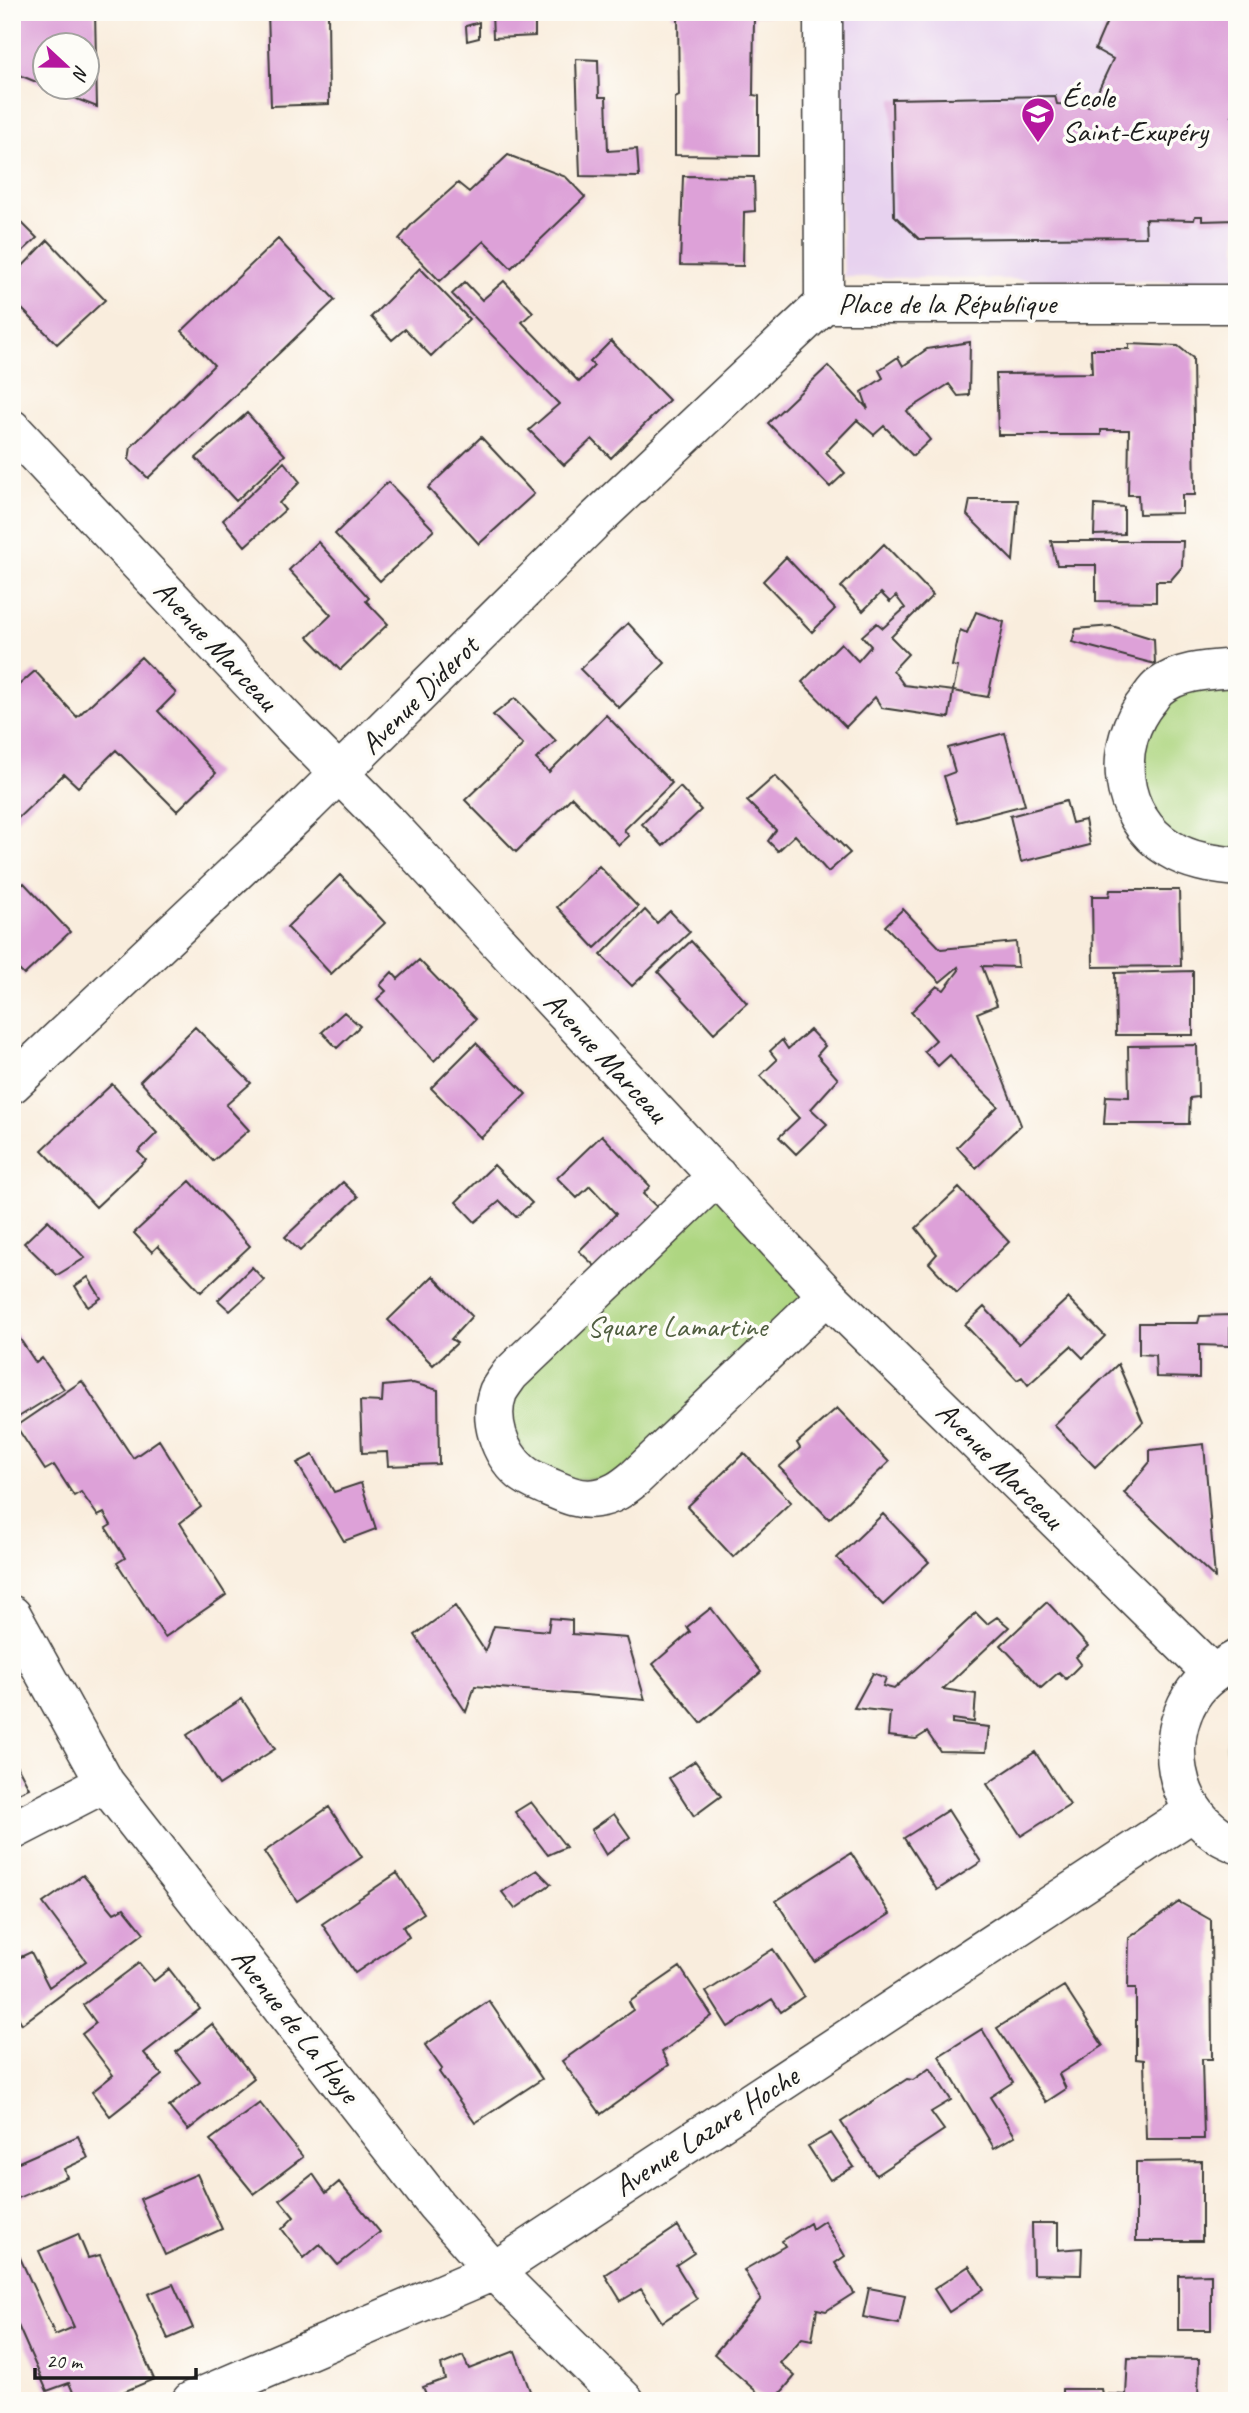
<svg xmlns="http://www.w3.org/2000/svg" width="1249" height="2413" viewBox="0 0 1249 2413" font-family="Caveat,sans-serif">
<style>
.built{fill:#e7d2ef}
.green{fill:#aed681;stroke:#65794e;stroke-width:2}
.building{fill:#dda1d8}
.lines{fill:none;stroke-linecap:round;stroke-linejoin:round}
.minor-casing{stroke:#3d3b39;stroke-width:41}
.minor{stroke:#fff;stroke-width:38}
.labels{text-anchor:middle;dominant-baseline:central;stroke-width:7;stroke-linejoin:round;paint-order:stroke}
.poi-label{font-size:30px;fill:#1c1c1c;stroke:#fdfcf7;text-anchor:start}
.street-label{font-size:30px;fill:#1c1c1c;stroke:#fdfcf7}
.park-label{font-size:30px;fill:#4f5d3f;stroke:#fdfcf7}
</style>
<rect width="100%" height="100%" fill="#fdfcf7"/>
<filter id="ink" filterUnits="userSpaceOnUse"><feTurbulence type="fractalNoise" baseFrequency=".0143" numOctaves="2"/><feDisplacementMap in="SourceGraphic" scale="14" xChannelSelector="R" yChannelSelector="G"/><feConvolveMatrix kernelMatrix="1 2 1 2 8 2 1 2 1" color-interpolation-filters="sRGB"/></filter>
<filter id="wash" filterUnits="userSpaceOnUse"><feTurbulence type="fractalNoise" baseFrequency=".00686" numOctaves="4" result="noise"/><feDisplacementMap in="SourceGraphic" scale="28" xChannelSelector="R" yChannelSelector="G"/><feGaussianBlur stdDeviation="1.57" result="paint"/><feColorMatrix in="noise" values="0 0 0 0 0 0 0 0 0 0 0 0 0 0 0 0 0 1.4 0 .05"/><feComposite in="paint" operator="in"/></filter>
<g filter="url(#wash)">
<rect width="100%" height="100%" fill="#f9eddd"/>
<!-- built -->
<path class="built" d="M832,12h405v270l-393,-5z"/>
<!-- green -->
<path class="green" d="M1237,668v199l-89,-37 -11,-117z
M717,1176l110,119 -192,183 -99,4 -38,-90z
M1237,1718v66c-13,-23 -13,-44 0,-66z"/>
<g id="blocks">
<!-- building -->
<path class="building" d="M12,12h83l2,95 -48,-19h39v-42h-42v40l-34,-14z
M268,12h60l1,92 -58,2z
M492,12h43v24l-42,2z
M671,12h113v3l-30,1 -1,79 6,1v60l-84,-1v-57l4,-2 -1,-80h-7z
M1111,12h126v94l-5,10 5,2v102l-35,1v-5h-7l-1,4 -49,-1 1,18 -227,2 -25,-24 -2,-116 163,-3 2,8 34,2 22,-47 -18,-10z
M479,22v16l-12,3 -1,-15z
M576,59l22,1 1,37h7l2,54 29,-2 2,28 -59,-1z
M508,155l58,22 19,20 -74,71 -27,-27 -44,40 -41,-42 14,-16 45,-40 11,9z
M683,176l71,1 1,34 -11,1 -1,54 -63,-1z
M12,213l25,25 -25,23z
M278,239l57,61 -187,178 -19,-18 2,-13 83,-82 -32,-34z
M48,240l57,60 -48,44 -45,-45v-22z
M420,268l49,51 -38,37 -26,-27 -13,11 -21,-23z
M504,281l29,31 -11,10 57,60 15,-16 -4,-4 21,-21 58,59 -58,58 -19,-19 -28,26 -35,-35 30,-26 -107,-110 13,-12 17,18z
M970,342l-1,53 -11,1 -9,-12 -42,27 23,29 -17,16 -29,-30 -10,9 -17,-15 -31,32 19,21 -15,14 -62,-64 60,-57 40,43 -6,-17 21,-14 -4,-8 19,-13 5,9 24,-17z
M1129,344l49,2 15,12 2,137h-13v18l-43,1 -1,-19h-10l1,-65h-28v5h-103l-2,-61 96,-1 -1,-24h38z
M247,413l38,42 -49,46 -40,-43z
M481,437l53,57 -55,50 -51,-56z
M284,462l16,20 -21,21 6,7 -40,36 -22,-26z
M388,482l46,48 -54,51 -45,-47z
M970,500h48l-5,61 -46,-46z
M1095,505l29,2v27l-30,1z
M1051,541h132l-1,26 -12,14h-14v21l-60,-1v-36h-39z
M318,542l51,56 -3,3 22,23 -48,46 -32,-33 23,-22 -42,-45z
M884,544l49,51 -42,42 17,17 -15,16 11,15 49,6 5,-24 -6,-1 8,-36 7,3 9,-21 28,10 -16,75 -35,-6 -4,27 -67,-10 -7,-11 -29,30 -44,-45 39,-39 17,18 13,-15 -9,-10 15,-13 6,5 22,-20 -9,-12 -6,6 -9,-9 -18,18 -22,-24z
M786,557l49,52 -23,23 -49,-51z
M628,623l37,40 -46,45 -39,-39z
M1112,626l42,13 1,25 -83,-22 4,-13z
M141,657l35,36 -18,18 58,62 -39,38 -61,-61 -38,37 -14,-13 -52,50v-133l23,-20 42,46z
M515,698l41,43 -20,18 13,13 57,-57 66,68 -48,47 5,6 -10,9 -47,-48 -56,55 -51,-52 58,-55 -30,-30z
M1005,733l20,72 -67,17 -14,-46 11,-4 -7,-24z
M775,776l75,77 -22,19 -33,-37 -17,16 -10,-10 8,-11 -29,-29z
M680,787l21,23 -38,36 -21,-22z
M1066,801l6,22 13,-3 5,25 -69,17 -11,-46z
M599,866l39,41 -43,41 -38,-41z
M340,875l45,48 -54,51 -44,-47z
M24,883l46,49 -46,43 -12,-12v-69z
M1110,890h69l2,76 -88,1 -1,-71h17z
M903,909l38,40 75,-7 2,25 -36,-1 15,39 -20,8 44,112 -45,43 -19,-21 41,-41 -35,-34 -13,-17 -12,11 -14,-15 12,-11 -25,-28 26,-26 7,4 15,-20 -1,-3 -18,15 -55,-56z
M645,910l12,13 13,-12 20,21 -58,54 -31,-31z
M691,941l56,62 -33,30 -56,-61z
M419,960l57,59 -42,42 -57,-62 9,-8 -6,-6 12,-13 6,7z
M1193,971v64h-77l-1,-62z
M344,1012l16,14 -23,22 -15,-16z
M195,1027l56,56 -25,22 23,25 -36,31 -73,-80z
M810,1030l15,16 -8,9 21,24 -27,30 16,15 -31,30 -17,-17 20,-19 -39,-42 17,-16 -7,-9 12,-11 6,9z
M476,1043l50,51 -45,44 -50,-50z
M1197,1045l1,52 -8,1 -1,26h-85l2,-28 23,1 -1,-51z
M112,1084l45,49 -19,19 8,8 -50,47 -54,-57z
M602,1135l48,51 -7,8 17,16 -61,60 -20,-19 37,-37 -26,-28 -13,12 -20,-20z
M494,1165l38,38 -16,14 -16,-16 -25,21 -19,-20z
M190,1181l60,65 -49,46 -43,-46 -6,6 -18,-19z
M343,1182l15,15 -58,54 -15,-14z
M959,1188l50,54 -52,51 -28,-30 8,-9 -21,-26z
M48,1220l37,38 -28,17 -33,-32z
M252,1267l12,13 -34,31 -12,-11z
M433,1276l39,40 -21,23 6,4 -24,22 -45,-45z
M88,1277l13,21 -13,9 -13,-21z
M1068,1298l37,38 -22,22 -12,-12 -43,39 -6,-8 -5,3 -52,-55 19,-18 35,37z
M1230,1315v31l-31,-1v33l-43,-1 -1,-22 -16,-1v-31h59l2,-7z
M12,1327l24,36 6,-5 22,31 -52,32z
M1118,1364l25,58 -48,45 -41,-42z
M82,1381l51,77 26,-18 42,67 -21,16 46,72 -61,42 -48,-74 8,-5 -19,-30 5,-3 -7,-12 -6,3 -17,-24 -7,4 -20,-31 -9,5 -29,-44z
M413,1383l25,7 1,74 -51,2 -1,-14 -25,1 -2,-52 22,1 1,-16z
M837,1408l52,54 -60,57 -50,-52 21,-19 -3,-5z
M1204,1444l9,110 2,24 -91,-85 26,-31v-12z
M744,1453l47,49 -58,55 -46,-50z
M313,1455l21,37 27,-9 15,46 -32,12 -47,-78z
M883,1514l46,48 -46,43 -46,-47z
M1047,1602l41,44 -12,11 5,7 -15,15 -7,-7 -18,16 -40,-43z
M455,1606l30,45 9,-25 54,5 2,-13 22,2v14l55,4 18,62 -170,-14 -9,26 -51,-77z
M711,1608l50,64 -60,51 -48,-59 37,-32 -3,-5z
M976,1613l11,11 10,-7 12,10 -66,62 33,5 -2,28 -22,-3v4l37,4 -3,25 -46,-1 -13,-19 -11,7 -28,-3 2,-24 -36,-4 19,-35 13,5 -3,8 11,3z
M242,1699l33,50 -56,36 -32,-50z
M1035,1752l35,53 -49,31 -34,-52z
M12,1756l17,32 -17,8z
M695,1761l26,35 -27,20 -25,-38z
M531,1802l35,45 -18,8 -33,-43z
M329,1807l33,50 -65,44 -33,-49z
M948,1810l33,52 -44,28 -33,-52z
M614,1814l16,23 -24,18 -15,-25z
M851,1853l39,61 -75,48 -39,-61z
M537,1870l14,14 -36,25 -13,-17z
M397,1873l27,40 -21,14 6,10 -54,36 -33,-49z
M83,1875l31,38 10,-5 20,25 -122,91 -10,-18v-45l19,-9 18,35 37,-26 -43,-58z
M1179,1902l32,18 1,139h-10l2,80h-58l-2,-79 -8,-1v-71h-8l1,-50z
M773,1949l31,47 -23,16 -9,-13 -44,28 -22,-35z
M139,1963l15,18 15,-12 31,40 -56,44 18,22 -52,41 -18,-24 21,-17 -31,-41 14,-11 -13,-18z
M680,1967l32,49 -50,36 7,13 -68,49 -39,-53 71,-51 -4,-8z
M1064,1986l39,60 -44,28 7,15 -20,13 -49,-74z
M489,2001l53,78 -67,44 -36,-51 3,-3 -17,-24z
M212,2024l42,54 -66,52 -19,-23 31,-25 -24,-30z
M982,2029l31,53 -23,15 25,39 -21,12 -55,-92z
M930,2068l21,32 -20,12 13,18 -68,45 -35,-53 66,-43 6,1z
M260,2103l43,54 -49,37 -44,-54z
M831,2133l23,34 -24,13 -22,-34z
M78,2136l10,22 -24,11 3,8 -51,22 -4,-9v-25z
M1202,2161v80h-66v-79z
M197,2174l25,55 -57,26 -25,-56z
M313,2174l13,19 13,-11 41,50 -42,33 -18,-21 -16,14 -22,-29 12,-12 -14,-17z
M824,2221l21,35 -10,7 19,30 -28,18 -9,-2 -5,31 -10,-2 -22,25 15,13 -21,25h-7l-53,-47 47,-55 -17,-29 41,-24 -3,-5 28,-18 2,6z
M1032,2223h26v27l24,-2 -1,27 -48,-1z
M678,2226l16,27 -18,12 21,34 -35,23 -21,-33 -20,12 -16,-26z
M78,2234l10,24 12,-3 54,124 -52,22h-25l-8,-18 -22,8 -35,-79v-72l43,95 19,-8 -35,-76z
M969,2266l15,23 -35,23 -15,-23z
M1211,2274v56h-33v-55z
M173,2284l20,44 -25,11 -20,-45z
M869,2288l36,7 -6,29 -36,-7z
M515,2351l18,48 -5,2h-99l-6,-14 22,-8 -4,-14 22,-9 6,13z
M1128,2358l71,1 -1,42h-136v-12h39l1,5 24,1z"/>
</g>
</g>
<g filter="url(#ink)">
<use href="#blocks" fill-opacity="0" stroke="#3d3b39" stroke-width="2"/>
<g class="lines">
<!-- minor casing -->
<g class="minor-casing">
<path id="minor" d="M823,12l1,292h413
M12,429l282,299 94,95 439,472 385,378
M1237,668c-26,2 -56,2 -78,19 -4,3 -7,8 -10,12 -38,45 -32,118 21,150 21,13 43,15 67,18
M12,1084l295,-279 287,-284 230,-217
M717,1176l-207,198c-4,6 -9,12 -12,18 -10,27 1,61 23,80 8,7 19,11 28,15 16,7 30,14 48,11 15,-2 26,-10 38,-20l192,-183
M12,1615l93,168 331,422 58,66 131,130
M1237,1659c-18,10 -35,20 -46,38 -27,44 -17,107 26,137 6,4 13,7 20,10
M12,1831l93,-48
M191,2401l303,-130 700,-460"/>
</g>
<!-- minor -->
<use href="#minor" class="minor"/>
</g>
</g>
<!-- icons -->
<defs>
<g id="school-pin" transform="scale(1.75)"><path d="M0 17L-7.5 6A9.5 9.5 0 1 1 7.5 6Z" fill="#b5179e" stroke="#fdfcf7"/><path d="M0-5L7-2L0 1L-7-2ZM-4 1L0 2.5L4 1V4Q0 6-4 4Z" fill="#fff"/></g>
</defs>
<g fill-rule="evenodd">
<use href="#school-pin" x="1038" y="114"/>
</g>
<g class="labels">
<!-- poi labels -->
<g class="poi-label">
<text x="1062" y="97">École<tspan x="1062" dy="34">Saint-Exupéry</tspan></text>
</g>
<!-- street labels -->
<g class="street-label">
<text x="947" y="303">Place de la République</text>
<text transform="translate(216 645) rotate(47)">Avenue Marceau</text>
<text transform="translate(419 695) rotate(-45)">Avenue Diderot</text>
<text transform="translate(606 1057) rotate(47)">Avenue Marceau</text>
<text transform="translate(1000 1465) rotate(45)">Avenue Marceau</text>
<text transform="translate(296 2025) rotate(52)">Avenue de La Haye</text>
<text transform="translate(706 2131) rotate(-33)">Avenue Lazare Hoche</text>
</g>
<!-- park labels -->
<g class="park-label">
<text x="677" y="1326">Square Lamartine</text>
</g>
</g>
<!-- margin -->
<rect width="1249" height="2413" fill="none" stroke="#fdfcf7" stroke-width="42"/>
<!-- north arrow -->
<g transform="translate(66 66) rotate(112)"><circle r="33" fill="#fdfcf7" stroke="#a3a29f" stroke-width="2"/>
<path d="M0-5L12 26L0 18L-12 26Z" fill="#b5179e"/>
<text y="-10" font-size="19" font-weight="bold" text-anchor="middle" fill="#1c1c1c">N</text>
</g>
<!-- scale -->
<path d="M35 2368v10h161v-10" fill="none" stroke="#1c1c1c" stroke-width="3.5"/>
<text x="46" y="2368" font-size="21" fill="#1c1c1c" stroke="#fdfcf7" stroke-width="5" paint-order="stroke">20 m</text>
</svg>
